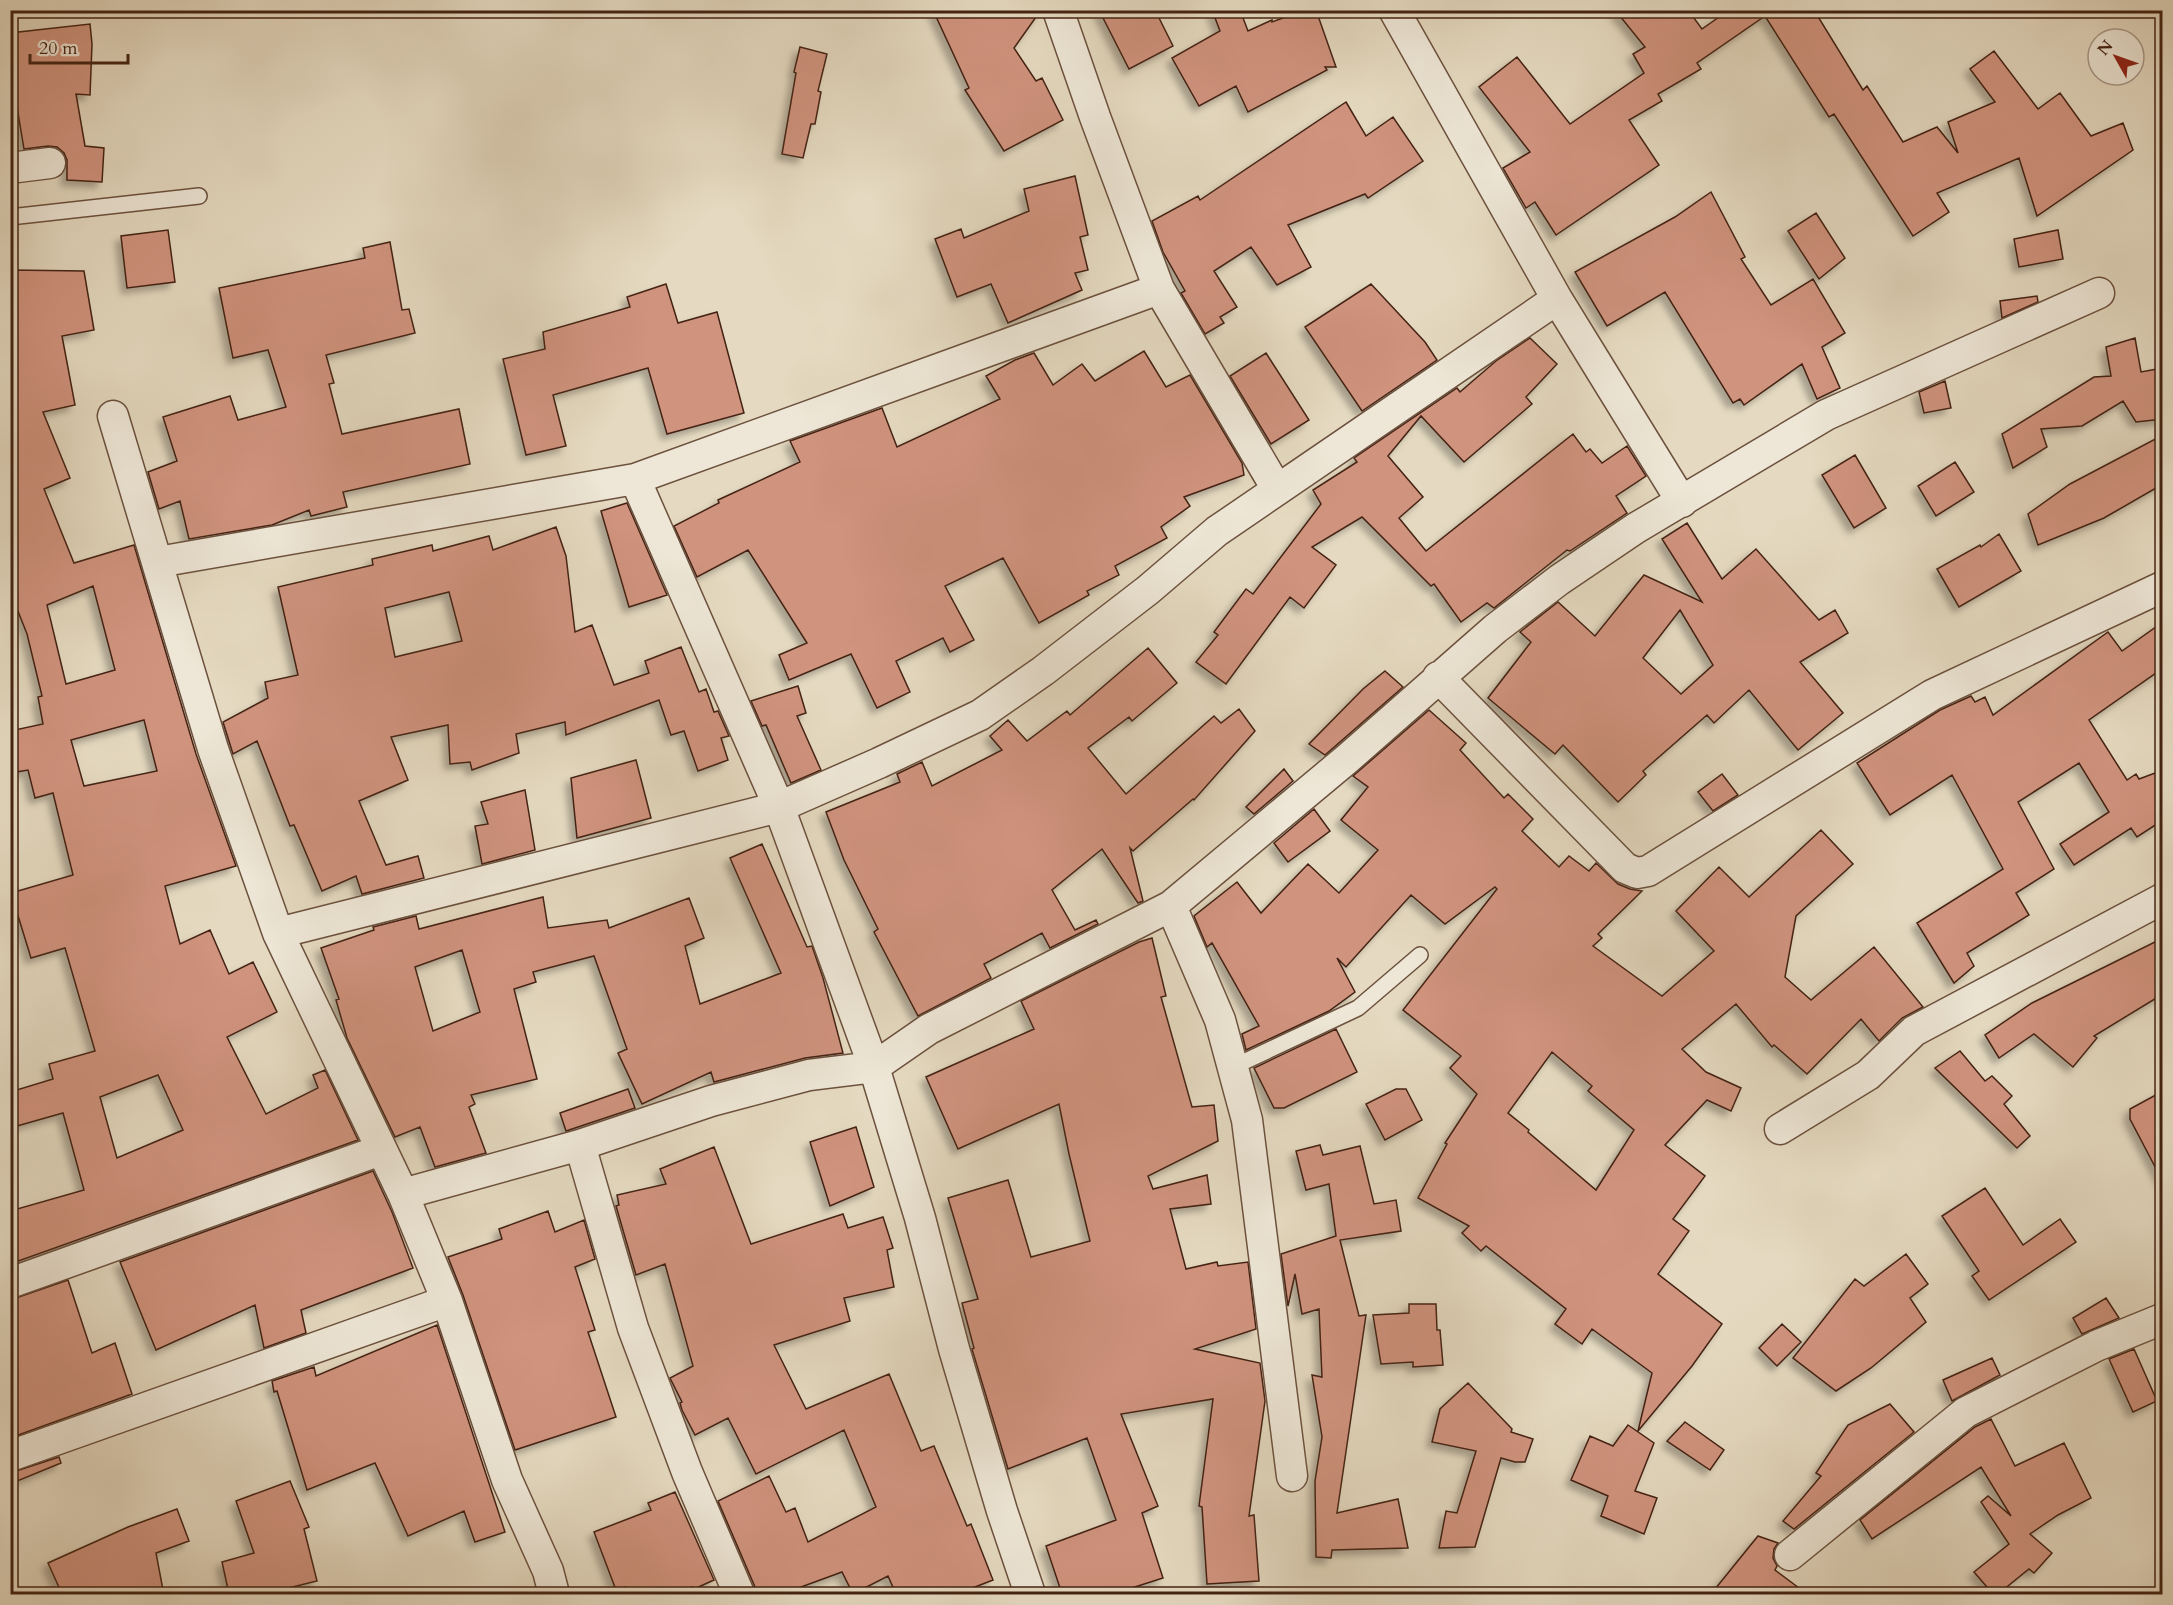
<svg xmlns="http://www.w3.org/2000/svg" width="2173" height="1605" viewBox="0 0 2173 1605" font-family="Cardo,serif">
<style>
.building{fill:#d0937e;stroke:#442313;stroke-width:1.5;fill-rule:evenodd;filter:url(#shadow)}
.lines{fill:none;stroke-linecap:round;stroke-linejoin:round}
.lane-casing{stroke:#6c513e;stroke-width:18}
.street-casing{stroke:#6c513e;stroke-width:33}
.lane{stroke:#eee7d7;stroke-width:15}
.street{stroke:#eee7d7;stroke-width:30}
</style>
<defs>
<filter id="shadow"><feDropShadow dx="-5.5" dy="5.5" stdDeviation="3" flood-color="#0004"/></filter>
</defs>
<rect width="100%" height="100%" fill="#e5dac1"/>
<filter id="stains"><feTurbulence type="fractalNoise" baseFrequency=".00333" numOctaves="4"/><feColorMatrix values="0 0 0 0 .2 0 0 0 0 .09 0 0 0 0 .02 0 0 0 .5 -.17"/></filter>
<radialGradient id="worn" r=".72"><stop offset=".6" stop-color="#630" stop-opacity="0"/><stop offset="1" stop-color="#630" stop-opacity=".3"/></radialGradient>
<!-- building -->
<path class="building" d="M933,10h108l-27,38 22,33 6,-3 21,42 -59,31 -39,-61 4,-2z
M1099,10h56l18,36 -44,23z
M1212,10h28l8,21 24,-11v2l33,-12h11l20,57h-11l2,3 -79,42 -12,-26 -37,20 -27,-48 48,-27z
M1615,10h73l14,19 27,-19h85l49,80 4,-4 36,56 34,-15 21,26 -10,-31 47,-20 -25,-33 24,-18 44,58 22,-16 31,43 32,-13 10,27 -96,66 -18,-58 -82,35 12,19 -36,24 -79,-122 -5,3 -64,-101 -68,47 4,6 -43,25 4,7 -33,19 30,45 -103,70 -21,-33 -9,6 -23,-40 27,-16 -51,-65 38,-30 53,67 74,-51 -11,-19 12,-7z
M90,24l2,20 -2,51 -14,-1 9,52 19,2 -2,34 -35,-2v-20l-3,-7 -7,-6 -9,-1 -24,3 -14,-84v-32z
M800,47l27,7 -9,37 3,1 -6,32h-4l-8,34 -21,-4 14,-81 -2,-1z
M1346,102l20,34 27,-19 30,44 -55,37 -3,-4 -77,31 23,42 -34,18 -26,-38 -37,24 23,36 -17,10 4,6 -19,11 -24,-41 4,-2 -22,-39 -11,-31 46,-25 2,4z
M1075,176l13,59 -8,2 8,33 -13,3 7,17 -74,33 -17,-39 -34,13 -22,-58 26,-10 3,9 65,-27 -5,-22z
M1711,192l34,65 -4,2 30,46 42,-26 32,54 -23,14 18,41 -23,11 -15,-35 -58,41 -4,-6 -7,4 -68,-111 -58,34 -32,-54 100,-55z
M1816,213l29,45 -26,21 -31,-48z
M168,230l7,52 -48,6 -6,-52z
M2058,230l5,29 -44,8 -5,-28z
M390,242l12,68 7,-1 6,24 -89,22 8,28 -5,1 13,50 117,-25 11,55 -127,28 4,15 -36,9 -2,-6 -37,15 -83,14 -9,-38 -21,8 -11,-37 29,-11 -14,-44 67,-21 8,24 48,-13 -18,-57 -35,8 -14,-70 146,-30 -2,-10z
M10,270l74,1 10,59 -32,6 13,69 -32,7 27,66 -26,11 30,74 60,-18 62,209 40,112 -71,20 15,58 30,-14 19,44 24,-12 24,50 -50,25 39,77 52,-26 -5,-13 12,-5 33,70 -348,124v-53l74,-21 -21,-77 -53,15v-36l43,-13 -4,-15 46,-13 -30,-103 -34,10 -20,-65 62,-18 -20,-82 -18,5 -7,-28 -18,3v-42l33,-7 -5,-27 4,-1 -15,-62 -17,-43zM93,586l22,84 -49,14 -19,-79zM144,720l13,51 -73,15 -13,-46zM158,1075l25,55 -66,28 -17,-61z
M666,284l12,39 39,-11 27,101 -77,21 -19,-66 -95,27 13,51 -40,9 -23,-96 42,-10 -2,-17 87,-25 -3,-10z
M1371,284l54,58 12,18 -75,51 -57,-84z
M2037,296l1,6 -36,16 -2,-17z
M1530,338l27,26 -31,33 6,7 -68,58 -43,-46 -33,40 35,41 -24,21 27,33 147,-117 13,18 4,-3 12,14 25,-17 19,30 -30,20 11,17 -57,38 -3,-1 -73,58 -7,-5 -26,19 -27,-38 -3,2 -69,-69 -50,30 24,18 -32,43 -14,-11 -64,87 -30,-22 22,-27 -4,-3 32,-43 7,5 68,-90 -8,-14 44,-28 -3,-4 103,-70 3,4 36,-31z
M2135,338l6,34 22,-4v51l-27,3 -13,-21 -41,25 -41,3 6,18 -34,21 -11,-34 92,-57 17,-1 -5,-29z
M1144,351l22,36 24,-12 52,88 2,12 -60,22 6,9 -29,21 6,11 -52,28 4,9 -32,16 2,4 -50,28 -36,-65 -58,28 29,54 -24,12 -7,-14 -47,23 14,31 -33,16 -26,-54 -62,26 -10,-25 28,-12 -59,-93 -51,27 -23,-51 45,-23 -1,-3 82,-38 -10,-21 92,-33 15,39 103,-48 -14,-23 29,-16 19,-7 19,32 29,-21 13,17z
M1266,353l43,67 -38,24 -41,-68z
M1945,381l6,27 -27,5 -5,-21z
M2163,435v49l-59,34 -66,27 -10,-31 42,-30z
M1855,455l31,53 -32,20 -32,-53z
M1955,462l19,30 -38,24 -18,-30z
M627,503l40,92 -38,12 -28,-96z
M1687,523l35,56 34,-30 63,71 16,-10 13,23 -48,29 43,51 -45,37 -49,-60 -35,33 -7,-8 -64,56 3,4 -28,27 -55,-57 -8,9 -67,-56 43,-56 -11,-10 38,-30 37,34 49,-61 58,27 -40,-63zM1680,610l33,55 -32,29 -38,-36z
M556,527l10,29 9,76 17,-7 22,60 35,-12 -4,-12 36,-14 18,45 7,-3 8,23 4,-1 11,25 -8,2 7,22 -30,11 -14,-40 -13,4 -12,-35 -93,35 -1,-13 -49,12 3,19 -47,17 -2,-8 -20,2 -2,-39 -57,12 17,43 -49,21 27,64 32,-9 6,22 -62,16 -6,-18 -34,15 -28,-66 -4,1 -33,-85 -24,13 -10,-32 45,-24 -3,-16 33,-7 -20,-88 95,-22 -1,-6 60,-14 1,6 56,-15 4,14zM449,592l13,49 -67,16 -10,-49z
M1999,534l22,37 -62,36 -22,-38 43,-24 1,2z
M2163,622v46l-74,52 38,60 9,-6 3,5 24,-9v50l-26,17 -6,-9 -57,37 -14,-21 49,-32 -30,-49 -61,39 36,67 -38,24 13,22 -62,38 7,13 -20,17 -37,-60 86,-54 -51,-94 -62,40 -33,-52 83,-53 31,-14 4,6 10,-5 8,18 115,-83 14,19z
M1148,648l29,35 -45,38 -3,-4 -41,31 38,46 88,-78 7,7 18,-14 16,22 -61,69 -1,-1 -60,52 -3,-3 13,53 -5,2 -36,-54 -50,41 23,40 21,-10 2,4 -48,24 -8,-15 -58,31 7,14 -73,38 -44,-84 4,-3 -34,-69 -18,-48 74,-30 -3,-8 25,-12 10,24 70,-36 -12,-14 18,-16 19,21 40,-30 3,4z
M1385,671l18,16 -78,68 -16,-11 54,-55z
M798,686l8,27 -9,3 24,54 -30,13 -25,-58 -4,1 -11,-25z
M1429,710l37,33 -6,7 44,48 4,-4 25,25 -11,12 37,36 10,-11 20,15 7,-8 22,21 12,5 12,2 -44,43 4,4 -9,8 69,50 52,-45 -38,-40 43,-44 30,30 72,-67 32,34 -57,52 -11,61 26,23 63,-53 49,60 -21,11 -23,23 -18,-22 -54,55 -33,-29 -2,2 -36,-43 -54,45 24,23 35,16 -10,23 -24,-11 -42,45 40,31 -32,43 16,12 -31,43 64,50 -30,42 -54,65 14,-58 -60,-44 -10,15 -27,-20 11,-15 -80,-63 -5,5 -19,-18 7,-7 -51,-28 29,-54 -2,-1 32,-49 -27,-26 11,-12 -58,-46 94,-121 -2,-2 -50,37 -34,-29 -65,72 -9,-9 18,34 -26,19 -83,39 -4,-16 17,-8 -47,-83 -5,4 -13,-31 43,-34 24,31 47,-49 31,29 39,-43 -37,-30 27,-33 -15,-11zM1552,1052l40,34 -4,5 46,39 -38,60 -68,-58 1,-2 -21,-17z
M636,760l15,58 -74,20 -6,-60z
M1284,769l9,12 -39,33 -8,-7z
M1722,774l16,21 -25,16 -15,-19z
M525,790l10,60 -53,14 -7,-38 13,-2 -7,-22z
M1314,809l16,22 -42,31 -14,-19z
M762,844l45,103 5,-1 11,32 20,75 -38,5 -91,24 -3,-10 -69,32 -24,-51 9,-4 -33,-93 -61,16 3,10 -22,7 23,90 -66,16 4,9 -6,3 17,46 -51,14 -15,-40 -25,10 -48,-99 -11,-38 3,-1 -18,-51 53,-18 -1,-3 43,-11 3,13 124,-32 5,31 59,-8 2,8 80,-30 15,40 -19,8 15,58 81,-31 -51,-115zM462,950l18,62 -47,19 -18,-64z
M1152,938l14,58 -5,1 31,110 22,-2 4,36 -70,35 5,13 54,-14 4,29 -41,5 16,60 31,-7 1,4 30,-4 8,67 -61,20 65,14 5,38 -16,115 5,-1 5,66 -52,3 -5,-77 -3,-1 14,-107 -92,15 37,92 -16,7 21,65 -50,16h-51l-16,-48 70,-26 -29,-82 -79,31 -36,-120 2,-1 -12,-45 16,-4 -30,-101 60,-18 23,77 59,-16 -21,-87 -10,-50 -101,45 -32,-72 108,-48 -13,-28 118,-59z
M2163,938v56l-69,42 3,2 -24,29 -39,-33 -35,24 -14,-23 47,-32z
M1336,1029l21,43 -73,36h-10l-20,-40z
M1960,1051l25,30 7,-5 20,20 -8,8 26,32 -13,12 -82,-80z
M628,1089l7,19 -69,23 -6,-18z
M1396,1089h10l16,31 -37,20 -19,-36z
M2163,1091v91l-33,-63v-10z
M856,1127l18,60 -44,19 -20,-64z
M1320,1145l3,10 37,-9 14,58 22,-4 5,31 -61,9 19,76 7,-1 -29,198 61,-14 10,49 -76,2 -1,8 -15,-1 -1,-76 7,-44 -10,-62 10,2 -3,-68 -17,5 -7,-40 -7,32 -7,-52 55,-18 -7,-52 -23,6 -10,-39z
M714,1147l37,97 92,-30 5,14 35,-11 10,31 -6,2 7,37 -50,11 6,23 -76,24 32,64 83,-35 32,77 13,-5 33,80 4,-2 22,56 -36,14h-61l-8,-18 -35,18 -11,-22 -60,22h-26l-1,-7 -37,-86 51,-25 17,36 9,-4 13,34 68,-35 -32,-77 -88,44 -28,-56 -33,17 -13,-25 -2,-7 2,-1 -12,-24 23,-12 -28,-102 -29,11 -20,-69 3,-1 -2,-10 49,-11 -6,-15z
M373,1171l19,41 21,56 -112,42 5,23 -42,15 -9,-43 -99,45 -36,-88z
M1985,1188l38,57 37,-26 16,23 -87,58 -17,-24 7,-5 -37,-55z
M548,1211l7,21 29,-12 11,39 -20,8 20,63 -7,2 28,85 -101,33 -52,-155 -15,-38 54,-18 -3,-10z
M1906,1254l22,30 -18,14 16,24 -55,46 -35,23 -43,-33 62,-79 9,7z
M68,1280l24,73 23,-10 17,51 -122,44v-138z
M2106,1298l13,20 -37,16 -9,-16z
M1409,1304h27l1,26h3l3,35 -30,2v-5l-32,2 -8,-49 36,-2z
M1782,1324l19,18 -24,24 -18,-18z
M437,1325l68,207 -30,10 -11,-31 -56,25 -33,-73 -68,27 -30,-99 -3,1 -2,-11 42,-14 2,9z
M2134,1349l23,52 -24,11 -24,-53z
M1992,1358l8,17 -48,26 -9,-21z
M1468,1383l44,46 -1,3 22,7 -8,23h-10l-14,-4 -26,89 -36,1 7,-37 11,2 19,-62 -44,-9 8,-33z
M1890,1404l24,28 -120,97 -11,-8 38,-45 -5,-3 32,-48z
M1991,1419l24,47 49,-23 27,55 -33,17 -28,19 22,19 -18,20 -5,-4 -31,25h-5l-19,-22 35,-28 -28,-42 7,-6 23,20 -30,-49 -109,72 -12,-19 115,-93z
M1685,1422l39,28 -14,20 -43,-29z
M1628,1425l26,18 -19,48 22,7 -13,36 -43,-18 7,-20 -37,-16 19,-44 23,10z
M59,1457l2,6 -51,21v-11z
M290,1481l19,46 -5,2 13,52 -53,13h-35l-7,-32 32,-9 -18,-52z
M675,1492l39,88 -20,9 -1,-2 -24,7h-41l-3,-7 -9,3 -22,-58 57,-22 -3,-7z
M177,1509l12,32 -33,12 7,37 -22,4h-79l-14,-31 80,-36z
M1758,1536l20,7 -4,6 -1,9 4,8 -2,4 32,24h-96z"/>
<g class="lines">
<!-- lane casing -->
<g class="lane-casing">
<path id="lane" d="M10,217l189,-21
M1233,1067l125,-59 62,-53"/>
</g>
<!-- street casing -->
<g class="street-casing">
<path id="street" d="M1058,10l37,107 64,172 118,200
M1394,10l163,289 125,203
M10,168l40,-5
M113,416l100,333 65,184 125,261 44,107 60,179 41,91 6,23
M635,479l144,328 95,260 46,151 34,131 48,162 28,83
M158,562l477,-83 524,-190
M1438,677l187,191 12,5 11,-2 284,-176 230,-108
M1171,906l49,114 27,100 45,356
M278,933l501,-126 100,-44 101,-48 63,-44 105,-81 69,-59 340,-232
M1780,1129l88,-54 46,-44 248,-132
M580,1145l53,183 54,144 52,122
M403,1194l177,-49 131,-44 98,-26 65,-8 55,-38 242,-123 176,-147 148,-130 64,-49 77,-52 190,-113 273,-122
M10,1283l371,-133
M10,1456l437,-155
M1790,1555l176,-143 130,-66 66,-27"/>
</g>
<!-- lane -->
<use href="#lane" class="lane"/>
<!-- street -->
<use href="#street" class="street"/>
</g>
<!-- margin -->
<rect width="2173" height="1605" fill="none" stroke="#e5dac1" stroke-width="36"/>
<rect x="12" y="12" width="2149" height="1581" fill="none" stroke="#442313" stroke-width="3"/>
<rect x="18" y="18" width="2137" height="1569" fill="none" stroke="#442313" stroke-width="1.5"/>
<!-- north arrow -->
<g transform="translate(2116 57) rotate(310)"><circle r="28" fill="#eee7d7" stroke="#aa9989" stroke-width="1.5"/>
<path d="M0-4.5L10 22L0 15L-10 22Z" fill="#8f2418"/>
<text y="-9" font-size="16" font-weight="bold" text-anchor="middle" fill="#442313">N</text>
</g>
<!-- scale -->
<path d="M30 54v9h98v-9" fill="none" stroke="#442313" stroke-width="3"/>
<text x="39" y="54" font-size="18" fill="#442313" stroke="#eee7d7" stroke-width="4.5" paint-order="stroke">20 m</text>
<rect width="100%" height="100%" filter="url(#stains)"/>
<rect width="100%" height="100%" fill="url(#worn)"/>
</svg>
